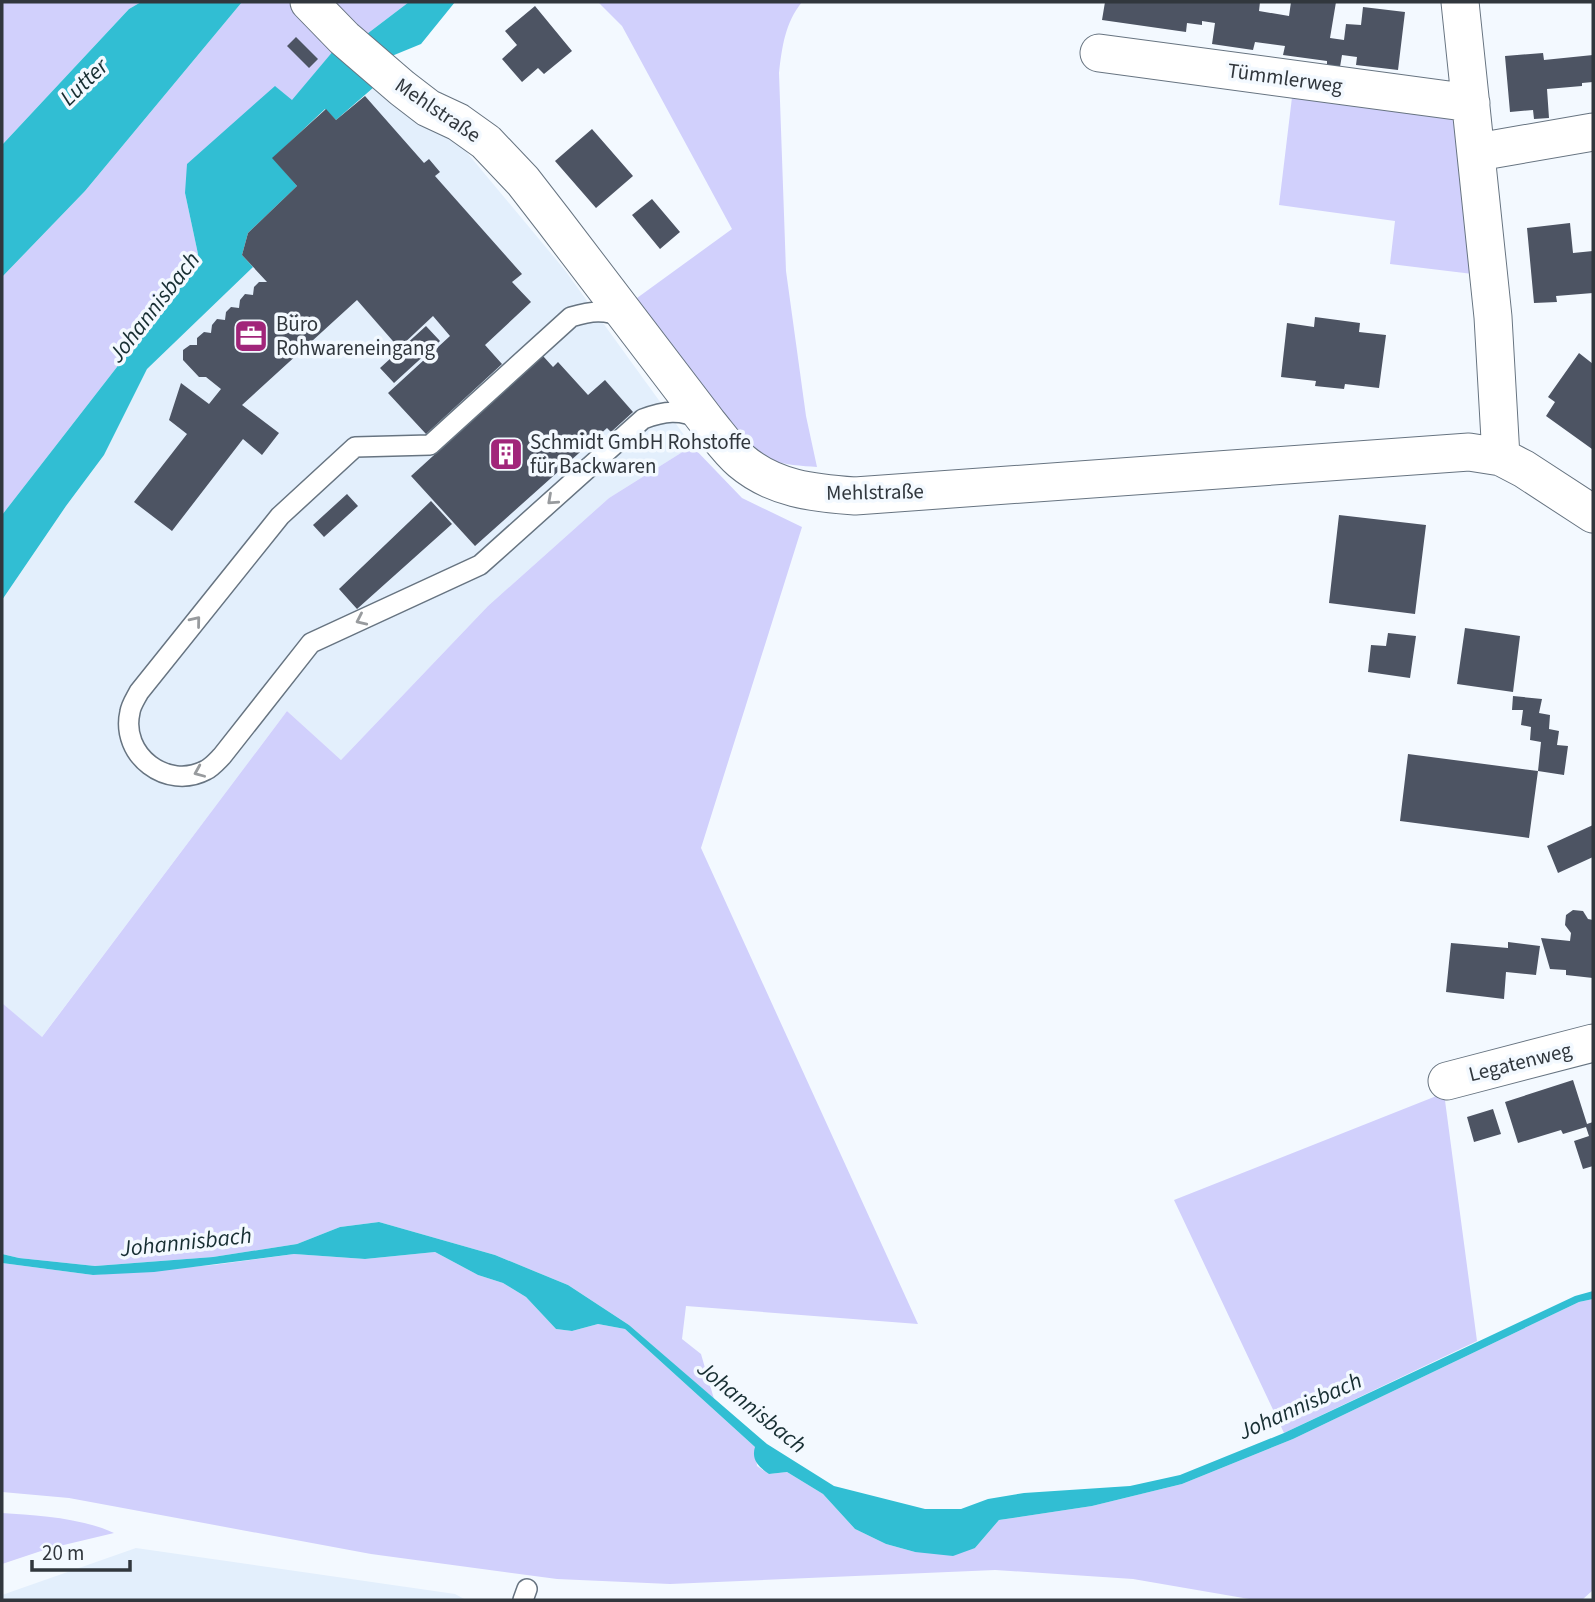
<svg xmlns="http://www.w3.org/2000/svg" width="1595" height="1602" viewBox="0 0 1595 1602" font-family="'Source Sans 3',sans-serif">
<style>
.built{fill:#e3effc}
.green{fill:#d1d0fc}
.water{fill:#31bed3}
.building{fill:#4d5463}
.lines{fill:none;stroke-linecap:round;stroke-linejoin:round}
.lane-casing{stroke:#677481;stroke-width:22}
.street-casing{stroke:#677481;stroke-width:39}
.lane{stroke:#fff;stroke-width:19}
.street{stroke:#fff;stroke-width:37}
.oneway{stroke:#989b9e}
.labels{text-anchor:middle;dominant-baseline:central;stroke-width:7;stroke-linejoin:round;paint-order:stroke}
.street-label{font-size:21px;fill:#31373d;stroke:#f3f9ff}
.poi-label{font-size:21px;fill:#31373d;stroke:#f3f9ff;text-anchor:start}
.water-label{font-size:23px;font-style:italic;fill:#172e32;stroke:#f3f9ff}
</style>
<rect width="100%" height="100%" fill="#f3f9ff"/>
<!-- built -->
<path class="built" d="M378,84l86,65 100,120 128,177 -83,52 -121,108 -147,154 -54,-49 -246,327 -39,-35v-403l64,-94 38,-51 43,-86 106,-103 -11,-11 30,-97 54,-49 11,11z
M136,1548l319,46 11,6h-464v-5z"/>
<!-- green -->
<path class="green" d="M2,2h139l-12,7 -127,136z
M242,2h52l45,42 -47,57 -16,-14 -91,106 13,61 -15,28 -181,233v-238l83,-86z
M333,2h76l-50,38z
M598,2h204c-17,21 -20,45 -23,71l7,198 20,145 11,51c-15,-1 -33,-2 -48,-8 -37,-14 -107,-125 -132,-161l95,-69 -110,-203z
M1293,89l174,23 14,163 -91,-11 5,-43 -116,-16z
M692,446l50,52 60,29 -101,321 217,476 -232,-18 -4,33 19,15 13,45 -85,-74 -61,-40 -73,-30 -116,-33 -39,5 -43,17 -84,13 -118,9 -76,-8 -17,-4v-251l40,34 245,-326 54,49 147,-154 121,-108z
M1444,1093l33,248 -193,92 -110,-233z
M435,1252l43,23 25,8 23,14 30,32 16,2 26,-7 27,5 130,118 2,19 12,8 18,-2 36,22 32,35 31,15 29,8 60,-4 24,-28 93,-14 90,-22 111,-45 286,-137 14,-3v291l-11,10h-327l-122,-21 -138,-9 -325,14 -113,-5 -186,-25 -302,-56 -67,-6v-229l91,12 120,-10 81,-11 71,5z
M2,1513c33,2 81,5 112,20l-67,16 -45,15z"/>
<!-- water -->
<path class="water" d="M141,2h101l-157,189 -83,86v-132l127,-136z
M409,2h46l-34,42 -39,16 -23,-20z
M339,44l42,37 -45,39 -11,-11 -52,49 24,28 -49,47 -6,22 11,12 -106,102 -43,86 -38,51 -64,94v-85l181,-233 15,-28 -13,-61 2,-29 88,-78 17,14z
M379,1222l116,33 73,30 61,40 138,119 67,42 91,23h36l27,-10 36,-6 106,-7 50,-11 104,-42 291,-137 18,-5v8l-14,3 -286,137 -111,45 -90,22 -93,14 -24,28 -22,8 -38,-4 -29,-8 -31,-15 -32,-35 -36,-22 -18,2c-10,-7 -18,-14 -14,-27l-130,-118 -27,-5 -26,7 -16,-2 -30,-32 -23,-14 -25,-8 -43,-23 -70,7 -71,-5 -140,18 -61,3 -91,-12v-9l17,4 76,8 118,-9 84,-13 43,-17z"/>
<!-- building -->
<path class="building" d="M1105,2h155l-1,9 30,5 2,-14h45l-6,36 14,2 2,-16 15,1 2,-18 42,5 -7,58 -42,-5 1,-8 -15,-2 -2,12 -13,-2v-4l-44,-6 2,-9 -30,-4 -2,8 -41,-6 3,-21 -13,-2v4l-15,-2 -1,9 -84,-12z
M535,6l37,45 -28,23 -6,-6 -16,14 -20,-23 15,-14 -12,-14z
M296,37l22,22 -9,9 -22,-22z
M1543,53l1,7 49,-5v27l-11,1v3l-35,3 2,29 -15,1 -1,-9 -23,2 -5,-56z
M365,96l59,67 5,-4 11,13 -5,4 87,98 -10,8 19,20 -46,43 17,19 -76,70 -38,-41 62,-57 -17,-20 -34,32 -42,-48 -115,105 37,28 -17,22 -19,-16 -71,92 -38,-29 53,-68 -18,-14 12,-37 28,21 12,-15 -15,-12h-7l-16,-17v-10l7,-5h7v-7l7,-6 7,1 1,-8 5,-6 8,1 1,-8 5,-5 8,1 1,-8 5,-6 8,1 1,-8 5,-5h8l-25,-27 6,-22 49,-47 -25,-28 54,-49 10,11z
M592,129l41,47 -37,32 -41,-47z
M652,199l28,33 -20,17 -28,-34z
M1570,223l3,30 20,-2v42l-37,3 1,6 -23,1 -7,-75z
M1315,317l45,6 -1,9 27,3 -7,53 -34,-4 -1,5 -29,-3 1,-5 -35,-4 6,-54 27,4z
M426,326l14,15 -46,42 -14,-15z
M1579,353l14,11 -1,85 -46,-33 9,-14 -7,-5z
M543,356l10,11 5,-5 30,33 17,-15 28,32 -22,20 -4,-4 -132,118 -64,-70z
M347,494l11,12 -34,31 -11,-12z
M431,501l21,23 -95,85 -18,-20z
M1339,515l87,10 -11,89 -86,-11z
M1465,628l55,8 -7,56 -56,-8z
M1388,633l28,3 -6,42 -42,-6 3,-27 15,1z
M1513,696l29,3 -3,14 11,2 -1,14 10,2 -2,14 11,1 -4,29 -26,-4 3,-29 -11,-2 1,-13 -10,-2 2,-15h-11z
M1408,754l130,17 -9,67 -129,-17z
M1593,825v32l-35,16 -11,-27z
M1573,910l10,1 5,8 5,1v58l-27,-3v-5l-16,-1 -9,-31 29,3 1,-8 -6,-8 1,-10z
M1508,942l32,4 -4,29 -30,-3 -2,27 -58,-7 5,-49 57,5z
M1573,1080l14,44 6,-2v44l-10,3 -9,-28 15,-5 -3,-9 -23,7 -2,-4 -43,13 -13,-41z
M1493,1109l8,25 -27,8 -7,-25z"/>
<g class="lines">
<!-- lane casing -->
<g class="lane-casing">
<path id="lane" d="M624,318c-19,-9 -33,-7 -53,-1l-141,128 -75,2 -75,69 -141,176c-3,6 -8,13 -9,20 -10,43 37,79 76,58 6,-3 11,-9 16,-14l89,-113 169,-78 163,-146c21,-8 37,-10 58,0
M523,1600l4,-11"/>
</g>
<!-- street casing -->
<g class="street-casing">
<path id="street" d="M309,2l35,36 58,50 26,20 30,14 28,20 37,39 31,40 154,202c10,12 20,27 33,38 33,28 72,32 114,35l614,-44 32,5 23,12 69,45
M1460,2l33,315 8,140
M1099,53l372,50
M1478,152l115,-20
M1447,1081l146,-38"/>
</g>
<!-- lane -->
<use href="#lane" class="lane"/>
<!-- street -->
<use href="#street" class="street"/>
</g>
<!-- one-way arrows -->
<defs><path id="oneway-chevron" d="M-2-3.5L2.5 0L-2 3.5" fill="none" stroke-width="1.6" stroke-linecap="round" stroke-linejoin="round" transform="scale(1.75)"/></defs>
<g class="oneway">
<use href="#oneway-chevron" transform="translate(552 500) rotate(138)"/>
<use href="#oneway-chevron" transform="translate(361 620) rotate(155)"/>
<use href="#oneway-chevron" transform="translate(196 621) rotate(-51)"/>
<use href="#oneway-chevron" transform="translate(199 772) rotate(157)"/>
</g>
<!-- icons -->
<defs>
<g id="office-square" transform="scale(1.75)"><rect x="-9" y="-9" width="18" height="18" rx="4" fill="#a1257a" stroke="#f3f9ff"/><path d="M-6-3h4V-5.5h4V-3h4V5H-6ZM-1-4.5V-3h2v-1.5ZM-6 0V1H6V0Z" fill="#fff"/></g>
<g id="building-square" transform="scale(1.75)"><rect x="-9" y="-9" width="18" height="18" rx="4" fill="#a1257a" stroke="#f3f9ff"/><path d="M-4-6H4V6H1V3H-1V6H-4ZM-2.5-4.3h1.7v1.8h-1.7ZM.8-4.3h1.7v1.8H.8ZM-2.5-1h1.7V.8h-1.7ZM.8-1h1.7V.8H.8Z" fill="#fff"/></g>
</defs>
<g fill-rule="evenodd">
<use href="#office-square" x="251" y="336"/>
<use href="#building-square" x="506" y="454"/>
</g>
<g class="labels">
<!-- street labels -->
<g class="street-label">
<text transform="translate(1285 78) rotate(8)">Tümmlerweg</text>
<text transform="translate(438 110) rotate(34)">Mehlstraße</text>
<text transform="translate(875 492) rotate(-1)">Mehlstraße</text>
<text transform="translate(1520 1062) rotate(-14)">Legatenweg</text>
</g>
<!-- poi labels -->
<g class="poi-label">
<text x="276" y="324">Büro<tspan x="276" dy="24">Rohwareneingang</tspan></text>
<text x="530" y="442">Schmidt GmbH Rohstoffe<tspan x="530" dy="24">für Backwaren</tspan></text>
</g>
<!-- water labels -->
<g class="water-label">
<text transform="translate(84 82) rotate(-44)">Lutter</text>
<text transform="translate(154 307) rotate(-52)">Johannisbach</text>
<text transform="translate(186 1242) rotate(-6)">Johannisbach</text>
<text transform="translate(1300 1406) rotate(-24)">Johannisbach</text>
<text transform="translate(752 1407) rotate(39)">Johannisbach</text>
</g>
</g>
<!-- border -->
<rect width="1595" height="1602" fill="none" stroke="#31373d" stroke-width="7"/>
<!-- scale -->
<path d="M32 1560v10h98v-10" fill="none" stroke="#31373d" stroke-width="3.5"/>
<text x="42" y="1560" font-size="21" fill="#31373d" stroke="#f3f9ff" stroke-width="5" paint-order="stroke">20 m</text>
</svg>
